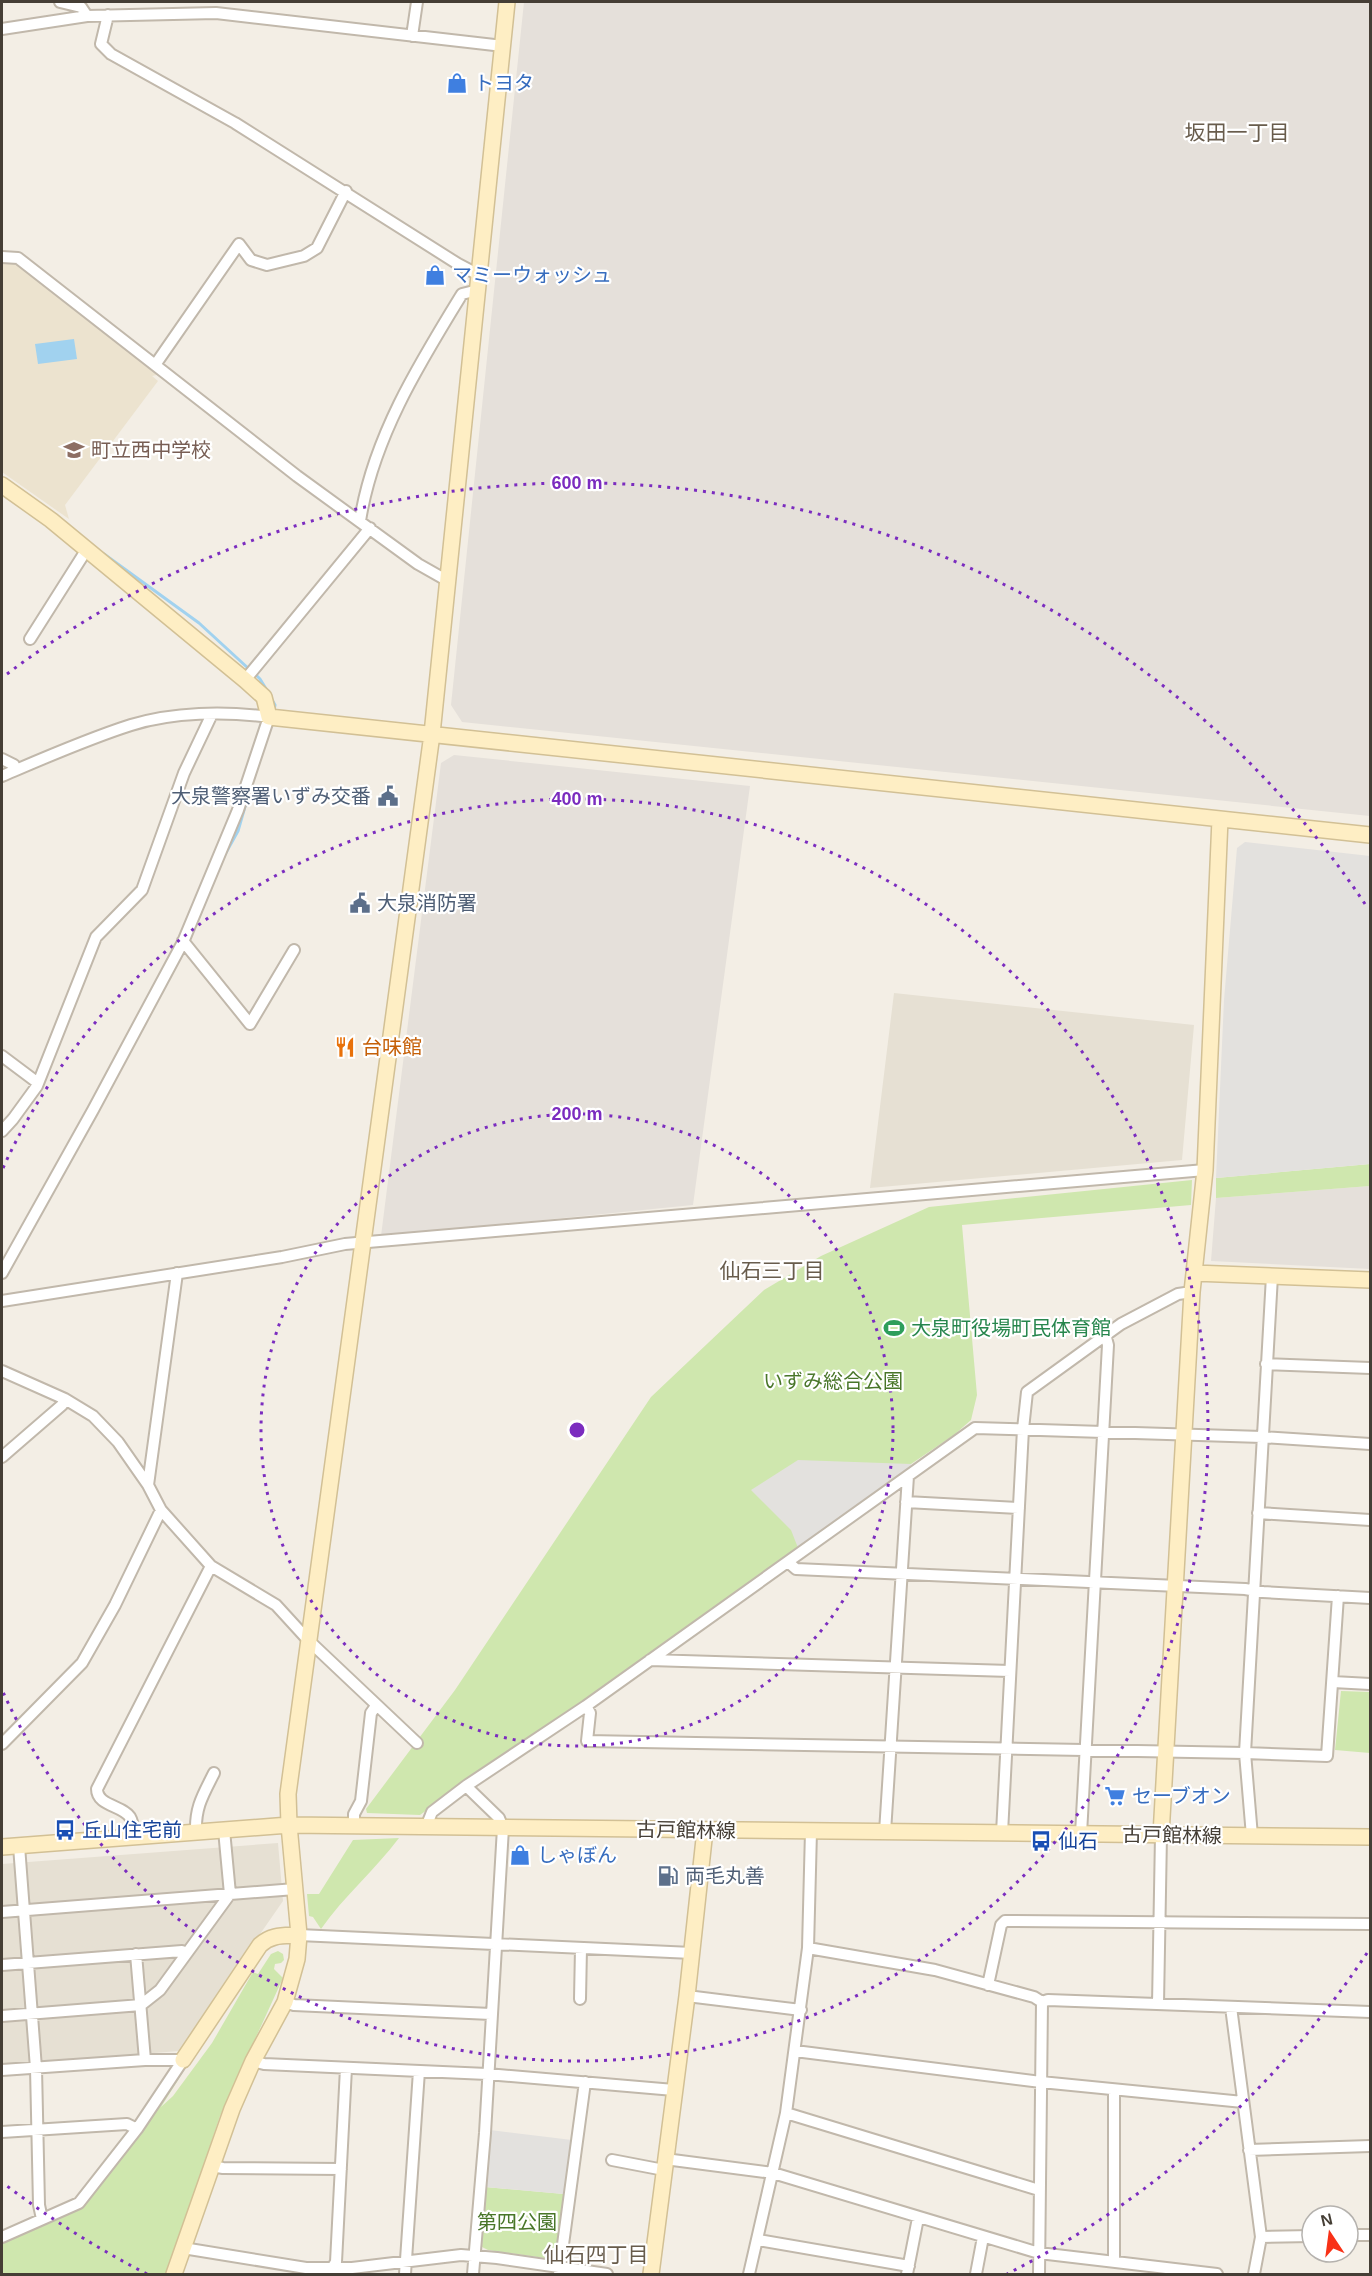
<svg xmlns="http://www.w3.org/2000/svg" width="1372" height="2276" viewBox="0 0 1372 2276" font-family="Arial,'Noto Sans JP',sans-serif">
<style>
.residential{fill:#e6e0d3}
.industrial{fill:#e5e0da}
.education{fill:#ece3cf}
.green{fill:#cfe7ae}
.parking{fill:#e3e1de}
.water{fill:#a1d2ef}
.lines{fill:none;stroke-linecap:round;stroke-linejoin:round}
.stream{stroke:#a1d2ef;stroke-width:3}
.street-casing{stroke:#c1b8ab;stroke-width:14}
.secondary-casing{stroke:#d2c095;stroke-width:18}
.street{stroke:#fff;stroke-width:10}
.secondary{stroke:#feeec4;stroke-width:15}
.ring{fill:none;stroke:#7b2cbf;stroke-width:3;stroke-dasharray:3 6}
.labels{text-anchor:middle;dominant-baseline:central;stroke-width:4.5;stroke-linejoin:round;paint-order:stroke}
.shop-label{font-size:20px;fill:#366cbe;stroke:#fff;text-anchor:start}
.education-label{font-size:20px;fill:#785e54;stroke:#fff;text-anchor:start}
.service-label{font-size:20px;fill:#4e5e75;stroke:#fff;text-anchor:start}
.food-label{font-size:20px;fill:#c56008;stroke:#fff;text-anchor:start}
.leisure-label{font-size:20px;fill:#27864d;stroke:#fff;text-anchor:start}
.park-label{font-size:20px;fill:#497629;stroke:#fff}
.transit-label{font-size:20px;fill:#164399;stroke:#fff;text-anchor:start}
.street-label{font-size:20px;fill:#453e35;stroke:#fff}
.neighbourhood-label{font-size:21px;fill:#685c4c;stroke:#fff}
.centre{fill:#7b2cbf;stroke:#fff;stroke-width:3}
.ring-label{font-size:18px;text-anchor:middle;font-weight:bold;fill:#7b2cbf;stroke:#fff;stroke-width:4.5;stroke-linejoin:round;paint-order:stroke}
</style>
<rect width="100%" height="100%" fill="#f3eee5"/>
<!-- residential -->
<path class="residential" d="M894,993l300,32 -12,135 -312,28z
M278,1843l5,58 -104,150 -177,14v-201z"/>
<!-- industrial -->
<path class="industrial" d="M524,2h846v814l-908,-94 -11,-17z
M454,755l296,31 -57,419 -312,31 60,-473z
M1370,1186v83l-159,-8 5,-63z"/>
<!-- education -->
<path class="education" d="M2,263h17l142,111 -9,2 6,5 -93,124 4,14 -67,-47z"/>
<!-- green -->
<path class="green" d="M1370,1164v22l-154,12v-20z
M1192,1180l-1,25 -229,20 15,170 -6,25 -17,15 -43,29 -316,232 -131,87 -44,32 -53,-2 -1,-4 89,-119 196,-293 113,-107 57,-34 108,-49z
M1341,1691l29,1v61l-35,-3z
M399,1838c-24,32 -55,58 -78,91l-8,-12 -4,-1 -2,-22h12l34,-54z
M278,1951l5,3 1,6 -3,3 -6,1 -1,5 9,9 -63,138 -53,158h-165v-32l83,-37 102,-139 -26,41 12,-11 39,-53 41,-71 5,2 13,-20z
M485,2187l79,7 -8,63 -5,2 -63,-9 -6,-3z"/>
<!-- parking -->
<path class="parking" d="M1245,842l125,14v308l-154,14 8,-178 13,-152z
M798,1460l113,4 -3,12 -108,77 -9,-23 -40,-40z
M490,2130l82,10 -8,54 -79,-7z"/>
<!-- water -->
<path class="water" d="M74,339l3,20 -39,5 -3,-20z"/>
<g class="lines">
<!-- stream -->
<path class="stream" d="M104,554l95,69 50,46
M254,673l6,6 8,13
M271,698l4,7 -1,6
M223,858l15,-27 12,-42"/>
<!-- street casing -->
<g class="street-casing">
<path id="street" d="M60,2l21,5 6,9
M108,15l-7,29 10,10 124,69 223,141 21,11
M2,29l85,-13 129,-3 287,33
M412,36l5,-34
M2,257l16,1 279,218 121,88 30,17
M155,365l84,-121 12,16 16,5 37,-9 13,-8 29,-57
M360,521c13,-83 59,-157 102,-227l16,-4
M30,639l57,-90
M245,680l125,-152
M2,759l12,6 2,5
M2,776c42,-18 85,-37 129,-51 42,-13 94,-14 138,-8l-31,93 -55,132 -90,168 -91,163
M183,941l67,83 44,-74
M2,1056l36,27
M2,1131l11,-12 24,-33 59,-149 46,-47 42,-117 28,-59
M2,1301l280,-44 63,-13 860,-74
M1266,1364l104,4
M2,1371l63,28 28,17 25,26 30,43 13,25 50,56 65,39 32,35 109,103
M2,1457l60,-52 3,-6
M148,1485l29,-212
M906,1502l113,6
M1258,1513l112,7
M788,1562l8,7 449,20 18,3 107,6
M650,1660l360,11
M1333,1682l37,2
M586,1706l4,7 -3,28 658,12 82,3 11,-160
M2,1744l80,-81 33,-58 46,-95
M466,1786l33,32 4,10 -18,305 -12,141
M354,1826v-12l7,-13 10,-88 5,-7
M426,1827l6,-15 34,-26 120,-80 389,-278 287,9 108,7
M196,1832c-1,-25 7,-37 18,-59
M885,1832l23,-356
M1002,1833l21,-404 4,-37 94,-68 57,-30 14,-2
M1081,1834l27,-489 -3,-11
M1252,1836l-7,-83 27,-477
M135,1837c-1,-6 -2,-15 -5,-20 -8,-12 -33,-11 -33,-28l114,-223
M19,1846l17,222 3,137 3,14
M2,1912l293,-23
M299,1935l393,18
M808,1948l127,22 99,27 8,5 6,-2 322,12
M136,1954l9,106
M2,1965l180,-14 4,2
M988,1985l13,-60 4,-4 365,3
M687,1996l114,14
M580,1999l1,-51
M285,2002l9,3 197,9
M1158,2004l3,-169
M1231,2007l30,230 -7,37
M2,2016l139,-11 19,-15 70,-96 -6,-64
M795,2051l246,31 202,20
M253,2061l11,3 223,10 187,16
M2,2070l143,-10h38l-46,69 -58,74 -77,34
M786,2113l253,77
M2,2132l125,-8 10,5
M1249,2150l121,-4
M665,2159l108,14 266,80 178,21
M612,2160l52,10
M211,2166l12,2 118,1
M1348,2235h22
M1261,2237l51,-1
M758,2240l151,26
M183,2248l123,20h46l109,-13 36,3 110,16
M1114,2262v-171
M329,2273l7,-11 10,-194
M405,2274l14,-203
M559,2274l26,-192
M749,2274l37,-161 22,-165 3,-117
M907,2274l11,-56
M976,2274l7,-37
M1039,2274l3,-272"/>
</g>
<!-- secondary casing -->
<g class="secondary-casing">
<path id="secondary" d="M2,485l49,35 194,160 19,17 5,20 1101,118
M1194,1273l176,7
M1161,1835l31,-543 13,-122 15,-351
M2,1847l287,-22 1081,12
M183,2060l77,-115c12,-11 24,-9 39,-10
M174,2274l58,-165 21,-48 32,-59 12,-43 2,-24 -10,-110 -1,-31 144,-1060 75,-732
M651,2274l36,-278 18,-166"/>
</g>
<!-- street -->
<use href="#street" class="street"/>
<!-- secondary -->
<use href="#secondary" class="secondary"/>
</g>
<!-- distance rings -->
<g class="ring">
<circle cx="577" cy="1430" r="316"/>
<path d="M3 1168A631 631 0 1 1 3 1692"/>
<path d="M1367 1953A947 947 0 0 1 1007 2274M147 2274A947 947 0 0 1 7 2186M7 674A947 947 0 0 1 1367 907"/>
</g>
<!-- icons -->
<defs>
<g id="shop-bare" transform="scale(1.62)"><path d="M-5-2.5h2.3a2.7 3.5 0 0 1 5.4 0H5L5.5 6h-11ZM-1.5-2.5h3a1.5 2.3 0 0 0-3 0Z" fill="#3f7fe0" stroke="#fff" stroke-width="2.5" paint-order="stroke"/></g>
<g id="school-bare" transform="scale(1.62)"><path d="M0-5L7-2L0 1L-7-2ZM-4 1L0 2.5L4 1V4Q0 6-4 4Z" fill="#8d6e63" stroke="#fff" stroke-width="2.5" paint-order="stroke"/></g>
<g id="civic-bare" transform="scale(1.62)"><path d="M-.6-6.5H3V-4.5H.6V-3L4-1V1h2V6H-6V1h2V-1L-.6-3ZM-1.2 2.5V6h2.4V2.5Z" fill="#5c6f8a" stroke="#fff" stroke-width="2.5" paint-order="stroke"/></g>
<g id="restaurant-bare" transform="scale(1.62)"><path d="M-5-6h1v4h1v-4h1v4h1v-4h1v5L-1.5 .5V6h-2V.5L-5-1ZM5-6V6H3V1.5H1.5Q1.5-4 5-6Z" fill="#e8710a" stroke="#fff" stroke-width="2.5" paint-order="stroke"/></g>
<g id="stadium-bare" transform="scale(1.62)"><path d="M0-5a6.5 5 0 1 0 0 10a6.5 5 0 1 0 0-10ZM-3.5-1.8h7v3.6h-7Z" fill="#2e9e5b" stroke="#fff" stroke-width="2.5" paint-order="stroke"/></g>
<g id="supermarket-bare" transform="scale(1.62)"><path d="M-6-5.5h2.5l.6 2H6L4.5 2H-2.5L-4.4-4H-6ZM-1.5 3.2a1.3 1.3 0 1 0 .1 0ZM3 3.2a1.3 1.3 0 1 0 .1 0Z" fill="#3f7fe0" stroke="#fff" stroke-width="2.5" paint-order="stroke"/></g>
<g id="bus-bare" transform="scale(1.62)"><path d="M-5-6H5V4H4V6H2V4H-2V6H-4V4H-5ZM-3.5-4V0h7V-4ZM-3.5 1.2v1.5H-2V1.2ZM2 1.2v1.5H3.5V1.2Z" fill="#1a4fb4" stroke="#fff" stroke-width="2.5" paint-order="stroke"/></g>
<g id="fuel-bare" transform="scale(1.62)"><path d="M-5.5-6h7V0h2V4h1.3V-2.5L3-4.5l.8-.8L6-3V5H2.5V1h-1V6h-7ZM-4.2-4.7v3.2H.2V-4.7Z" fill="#5c6f8a" stroke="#fff" stroke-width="2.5" paint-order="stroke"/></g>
</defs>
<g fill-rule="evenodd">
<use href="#shop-bare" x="457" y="83"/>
<use href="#shop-bare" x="435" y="275"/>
<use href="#school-bare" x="74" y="450"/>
<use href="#civic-bare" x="388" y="796"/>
<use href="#civic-bare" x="360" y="903"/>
<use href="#restaurant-bare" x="345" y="1047"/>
<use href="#stadium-bare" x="894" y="1328"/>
<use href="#supermarket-bare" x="1115" y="1796"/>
<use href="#bus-bare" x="65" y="1830"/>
<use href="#bus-bare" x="1041" y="1841"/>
<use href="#shop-bare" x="520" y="1855"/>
<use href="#fuel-bare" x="668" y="1876"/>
</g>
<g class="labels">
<!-- shop labels -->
<g class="shop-label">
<text x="474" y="83">トヨタ</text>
<text x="452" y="275">マミーウォッシュ</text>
<text x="1132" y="1796">セーブオン</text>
<text x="537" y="1855">しゃぼん</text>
</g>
<!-- education labels -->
<g class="education-label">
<text x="91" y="450">町立西中学校</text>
</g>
<!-- service labels -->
<g class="service-label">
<text x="371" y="796" text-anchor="end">大泉警察署いずみ交番</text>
<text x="377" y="903">大泉消防署</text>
<text x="685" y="1876">両毛丸善</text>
</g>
<!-- food labels -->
<g class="food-label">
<text x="362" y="1047">台味館</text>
</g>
<!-- leisure labels -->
<g class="leisure-label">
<text x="911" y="1328">大泉町役場町民体育館</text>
</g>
<!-- park labels -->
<g class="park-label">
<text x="833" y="1381">いずみ総合公園</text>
<text x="517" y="2222">第四公園</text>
</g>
<!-- transit labels -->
<g class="transit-label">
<text x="82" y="1830">丘山住宅前</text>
<text x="1058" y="1841">仙石</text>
</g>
<!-- street labels -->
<g class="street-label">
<text transform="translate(686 1830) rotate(1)">古戸館林線</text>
<text transform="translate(1172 1835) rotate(1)">古戸館林線</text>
</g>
<!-- neighbourhood labels -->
<g class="neighbourhood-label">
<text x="1237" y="132">坂田一丁目</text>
<text x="772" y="1270">仙石三丁目</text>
<text x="596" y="2254">仙石四丁目</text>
</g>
</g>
<circle cx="577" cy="1430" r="9" class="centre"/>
<g class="ring-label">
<text x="577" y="489">600 m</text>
<text x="577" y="805">400 m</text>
<text x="577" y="1120">200 m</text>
</g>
<!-- border -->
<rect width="1372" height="2276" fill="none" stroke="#453e35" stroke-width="6"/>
<!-- north arrow -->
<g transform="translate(1330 2234) rotate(347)"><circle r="28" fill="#ffffff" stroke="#b5b2ae" stroke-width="1.5"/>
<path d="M0-4.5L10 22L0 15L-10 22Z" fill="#f83117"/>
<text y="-9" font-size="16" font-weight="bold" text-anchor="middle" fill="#453e35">N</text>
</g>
</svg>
